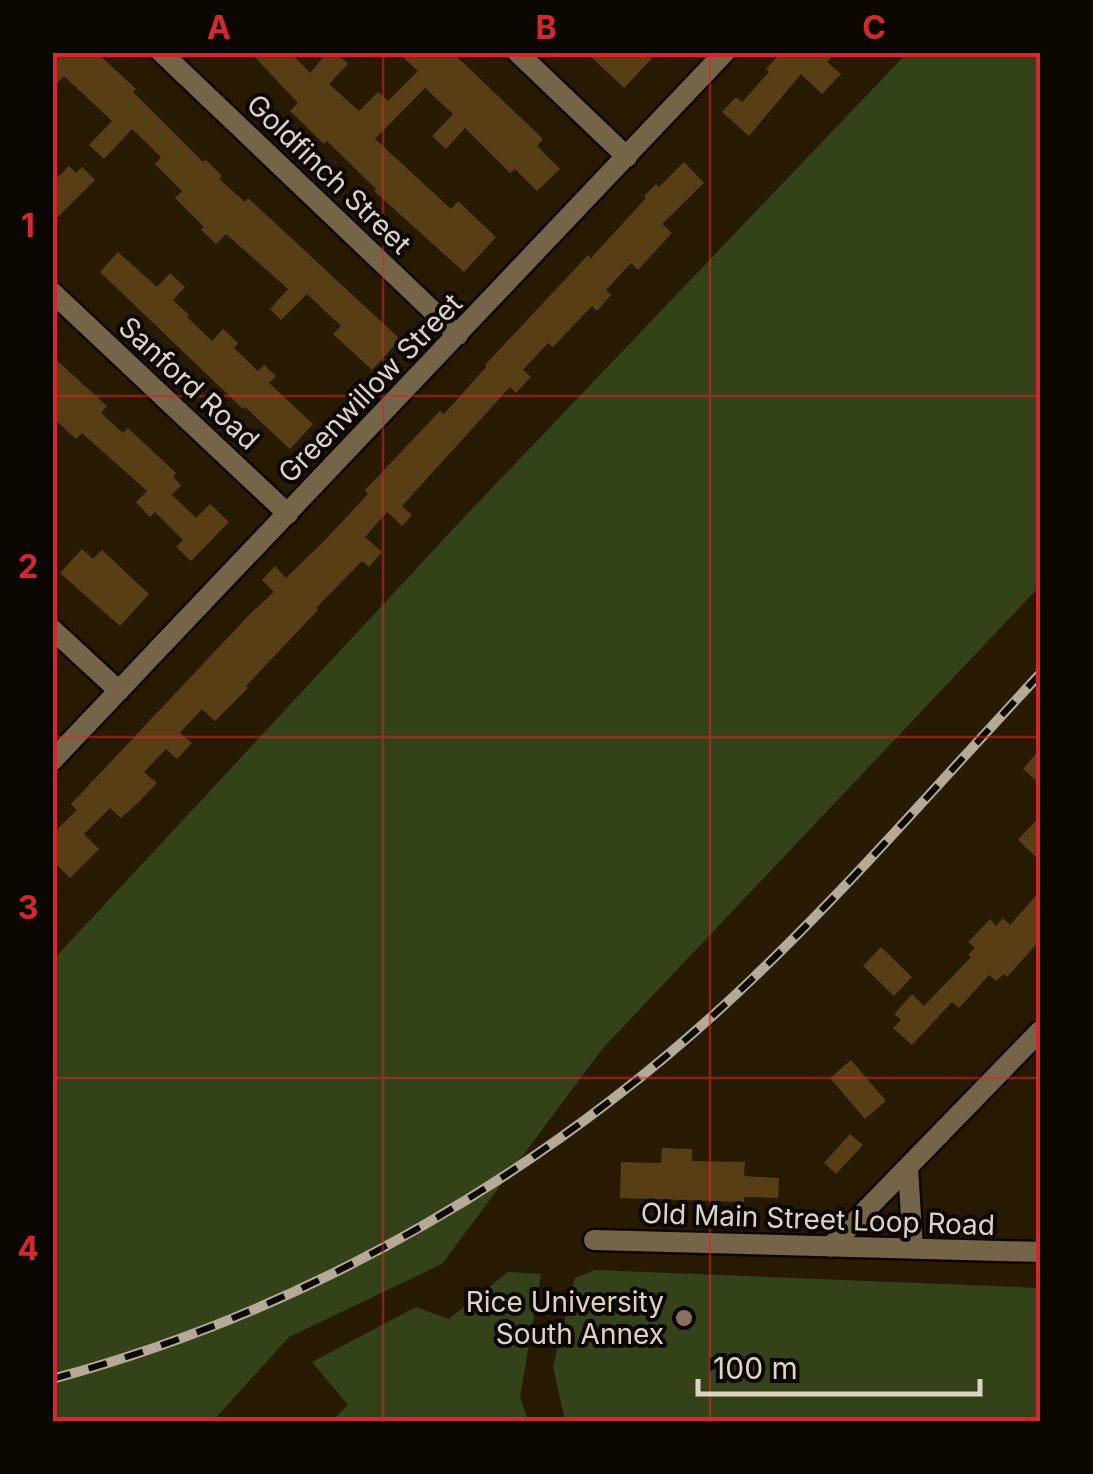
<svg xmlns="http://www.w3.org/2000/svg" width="1093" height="1474" viewBox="0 0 1093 1474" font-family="Inter,sans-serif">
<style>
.green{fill:#34421a}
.building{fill:#573e14}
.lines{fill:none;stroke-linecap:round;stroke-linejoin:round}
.street-casing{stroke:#100500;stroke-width:25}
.street{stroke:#756548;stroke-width:20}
.rail-casing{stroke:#b5aa98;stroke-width:10}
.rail{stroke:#0c0601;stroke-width:6;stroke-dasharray:19;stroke-linecap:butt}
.grid{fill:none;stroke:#d62828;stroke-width:2.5;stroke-opacity:0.55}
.education-dot{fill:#8d6e63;stroke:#0c0601;stroke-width:4}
.labels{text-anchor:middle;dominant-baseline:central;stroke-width:8;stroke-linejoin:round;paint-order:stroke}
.street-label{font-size:28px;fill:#ded4c4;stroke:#0c0601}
.poi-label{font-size:28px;fill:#ded4c4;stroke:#0c0601;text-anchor:end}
.neatline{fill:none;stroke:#d62828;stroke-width:4}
.grid-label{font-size:32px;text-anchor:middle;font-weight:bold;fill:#d62828}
</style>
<rect width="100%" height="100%" fill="#281a00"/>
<!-- green -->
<path class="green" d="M907,53h133v533l-437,462 -161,216 -153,73 -76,84h-160v-461l416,-448z
M595,1270l445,18v133h-475l-12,-55 22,-88z
M508,1272l33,2 -21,123 8,24h-196l16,-16 -36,-43 104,-55 33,12z"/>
<!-- building -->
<path class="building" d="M52,52h44l40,37 -3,3 70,70 3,-2 16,16 -3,3 26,23 3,-4 152,141 -28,31 -39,-36 8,-8 -34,-32 -26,26 -11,-11 18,-20 -62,-55 -10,10 -15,-14 3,-3 -29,-29 7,-7 -27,-27 6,-7 -29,-28 -28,30 -15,-14 23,-24 -48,-45 -12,12z
M250,52h40l20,21 18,-21h7l13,12 -19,20 30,27 19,-19 10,9 30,-30 -21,-19h55l91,87 -6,7 23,23 -23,22 -22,-22 -5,4 -45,-45 -19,21 -14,-13 21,-22 -28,-26 -50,51 76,70 7,-8 38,36 -32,35 -90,-81 2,-2 -49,-48 -3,3 -34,-33 8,-8z
M586,52h72l-34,36z
M781,52h56l-10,10 14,12 -19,20 -21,-20 -52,62 -27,-24 14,-15 6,5 27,-30 -3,-3z
M684,162l20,21 -42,41 10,9 -34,37 -7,-7 -25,27 5,5 -14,16 -5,-5 -39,41 -5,-4 -25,27 8,7 -15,16 -6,-6 -108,119 10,9 -10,11 -15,-14 -22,25 17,15 -13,15 -7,-6 -46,47 2,2 -72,76 2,2 -33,33 -13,-12 -22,24 12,10 -15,16 -11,-10 -22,23 13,11 -16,17 -20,18 -11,-10 -26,26 15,15 -29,29 -18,-18v-26l25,-24 -6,-6 181,-192 22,-20 -12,-12 13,-14 11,12 40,-39 42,-45 -3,-4 75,-79 4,3 43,-48 -2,-1 103,-110 3,3 55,-60 -2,-2 12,-12 3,3z
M69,166l7,7 6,-6 13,13 -43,43v-40z
M118,252l39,35 13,-14 15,14 -12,13 16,15 -2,2 25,24 11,-12 15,14 -4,5 24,23 6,-6 12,11 -7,7 44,41 -23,25 -45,-42 -2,2 -143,-137z
M52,356l55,50 -6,7 22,20 5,-5 48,45 -3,4 8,8 -9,10 24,23 14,-14 19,18 -38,39 -15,-14 7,-7 -28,-28 -5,5 -14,-15 11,-11 -65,-58 -6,6 -24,-22z
M82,549l11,10 9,-9 47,44 -29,32 -60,-53z
M1040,749v35l-17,-15z
M1040,816v45l-22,-21z
M1040,891v49l-33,37 -3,-3 -8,7 -7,-6 -30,33 -7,-6 -40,43 -19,-17 8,-8 -7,-6 18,-20 12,12 47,-49 -3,-2 7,-7 -7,-6 22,-23 6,7 7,-8 7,7z
M881,947l31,30 -18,19 -31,-30z
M851,1060l35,41 -21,18 -35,-41z
M850,1134l13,11 -27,29 -12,-11z
M662,1148l30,1v12l53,1 -1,14 35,2 -1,20 -34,-1v5l-124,-4 1,-36 40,1z"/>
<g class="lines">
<!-- street casing -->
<g class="street-casing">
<path id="street" d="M161,52l297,283
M517,52l110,105
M52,292l236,222
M52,629l67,62
M52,761l673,-709
M908,1167l5,82
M594,1240l446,12
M830,1247l210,-216"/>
</g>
<!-- street -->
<use href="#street" class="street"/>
<!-- rail casing -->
<g class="rail-casing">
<path id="rail" d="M52,1379c262,-70 502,-211 697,-397 102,-97 195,-205 291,-308"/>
</g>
<!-- rail -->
<use href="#rail" class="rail"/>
</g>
<!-- grid -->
<path class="grid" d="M383,52v1370M710,52v1370M52,396h988M52,737h988M52,1078h988"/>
<!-- markers -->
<circle class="education-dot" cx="684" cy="1318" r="10"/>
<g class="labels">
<!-- street labels -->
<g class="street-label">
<text transform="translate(329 174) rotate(44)">Goldfinch Street</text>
<text transform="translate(189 383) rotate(43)">Sanford Road</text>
<text transform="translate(370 388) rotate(-46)">Greenwillow Street</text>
<text transform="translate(818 1219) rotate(2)">Old Main Street Loop Road</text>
</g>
<!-- poi labels -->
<g class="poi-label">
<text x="664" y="1302">Rice University<tspan x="664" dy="32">South Annex</tspan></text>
</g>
</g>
<!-- border -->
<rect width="1093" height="1474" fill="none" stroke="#0c0601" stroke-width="110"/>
<!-- scale -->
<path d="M698 1379v15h282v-15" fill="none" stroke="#ded4c4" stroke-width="5"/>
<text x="713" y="1379" font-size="30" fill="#ded4c4" stroke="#0c0601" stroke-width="8" paint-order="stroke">100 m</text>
<rect x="55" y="55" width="983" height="1364" class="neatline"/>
<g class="grid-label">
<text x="219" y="39">A</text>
<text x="546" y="39">B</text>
<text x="874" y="39">C</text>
<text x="28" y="237">1</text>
<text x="28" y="578">2</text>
<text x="28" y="919">3</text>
<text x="28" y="1260">4</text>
</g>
</svg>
